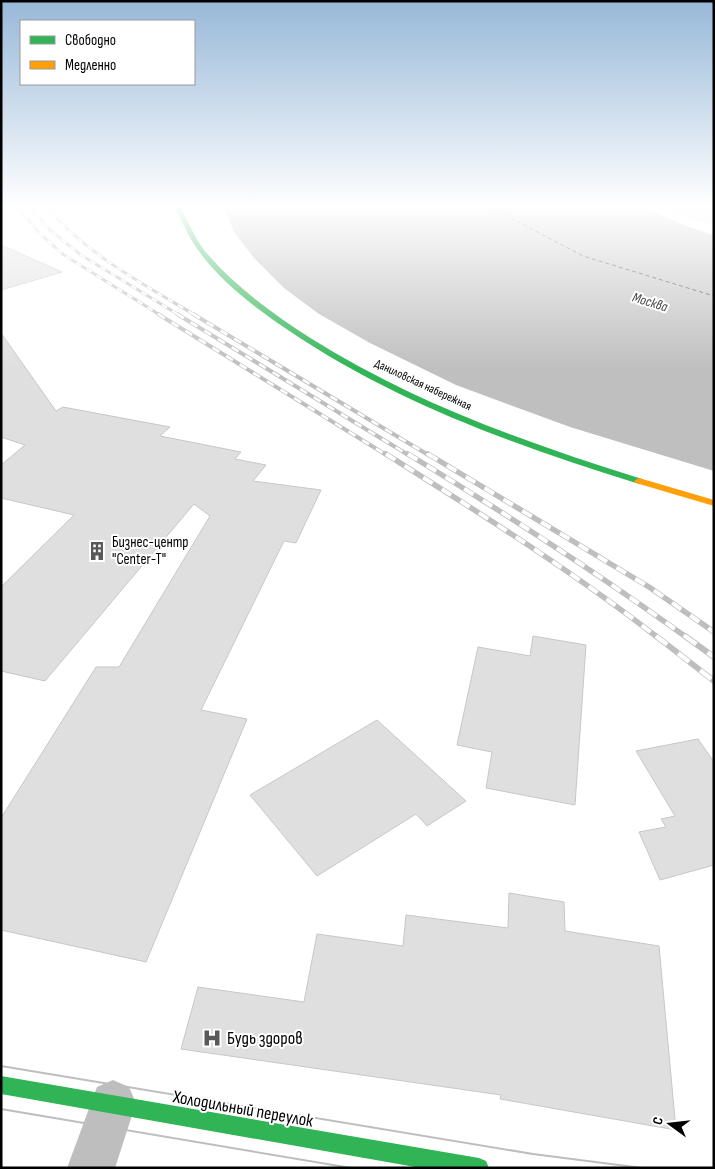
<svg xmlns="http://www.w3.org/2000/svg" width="715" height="1169" viewBox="0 0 715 1169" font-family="'Sofia Sans Condensed',sans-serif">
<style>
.green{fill:#ececec}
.water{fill:#bfbfbf}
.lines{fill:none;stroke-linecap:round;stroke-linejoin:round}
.ferry{stroke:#444;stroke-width:1;stroke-dasharray:4 3;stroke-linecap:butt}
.building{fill:#dfdfdf;stroke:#c7c7c7}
.street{fill:#bebebe;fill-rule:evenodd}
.fast{fill:#30b455;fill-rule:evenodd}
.slow{fill:#ff9f0a;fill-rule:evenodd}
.tram{stroke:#bebebe;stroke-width:2}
.rail-far3-casing{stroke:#bebebe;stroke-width:3}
.rail-far2-casing{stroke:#bebebe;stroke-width:4}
.rail-far1-casing{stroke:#bebebe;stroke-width:5.5}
.rail-casing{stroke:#bebebe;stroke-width:6}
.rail-far3{stroke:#fff;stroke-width:2;stroke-dasharray:6;stroke-linecap:butt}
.rail-far2{stroke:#fff;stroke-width:2.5;stroke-dasharray:8;stroke-linecap:butt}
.rail-far1{stroke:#fff;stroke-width:4;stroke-dasharray:11;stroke-linecap:butt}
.rail{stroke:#fff;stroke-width:4.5;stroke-dasharray:14;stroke-linecap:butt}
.labels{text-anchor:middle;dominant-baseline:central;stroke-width:4;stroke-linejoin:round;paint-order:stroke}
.far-street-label{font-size:12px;fill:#000;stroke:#fff}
.far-water-label{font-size:14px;font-style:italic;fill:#444;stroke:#fff}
.poi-label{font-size:15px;fill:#000;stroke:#fff;text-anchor:start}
.near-poi-label{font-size:18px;fill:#000;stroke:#fff;text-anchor:start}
.near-street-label{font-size:18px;fill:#000;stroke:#fff}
</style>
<rect width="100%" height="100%" fill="#fff"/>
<!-- green -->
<path class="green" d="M658,205h52l4,1v20l-36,-11z"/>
<!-- water -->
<path class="water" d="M223,205h415l51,22 25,8v236l-144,-44 -114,-42 -86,-42 -51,-29 -35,-26 -30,-30 -20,-26z"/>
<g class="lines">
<!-- ferry -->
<path class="ferry" d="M486,205l97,51 131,40"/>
</g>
<!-- building -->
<path class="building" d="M1,245l61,27 -61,18z
M1,333l55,78 7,-4 107,20 -10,9 81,16 -6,7 31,6 -13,16 68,9 -25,53 -12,-2 -83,169 46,9 -101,243 -145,-32v-112l95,-151h23l91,-151 -16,-12 -149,177 -44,-10v-84l73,-72 -73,-17v-33l24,-20 -24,-8z
M533,636l53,9 -11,160 -89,-17 6,-36 -35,-7 21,-98 52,9z
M377,720l89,81 -39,25 -11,-12 -99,62 -67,-81z
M698,739l16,23v103l-54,15 -21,-48 27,-5 -5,-8 14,-3 -39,-65z
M509,893l55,9 1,29 94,15 17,184 -176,-31 1,-4 -320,-46 17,-62 106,15 13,-68 86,12 3,-31 102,13z"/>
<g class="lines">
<!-- street -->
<path class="street" d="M113,1080l16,7 7,16 -21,65h-48l30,-81z"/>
<!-- fast -->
<path class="fast" d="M176,205h6v5c7,13 13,28 22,40 30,36 69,64 108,89 102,64 215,104 330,140l2,2 -5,3 -3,-1c-122,-38 -242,-81 -348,-153 -33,-22 -67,-48 -90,-80 -9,-12 -15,-27 -22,-40z
M1,1076l478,82 7,3 3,7h-68l-420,-74z"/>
<!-- slow -->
<path class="slow" d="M639,478l75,22v6l-78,-23 -2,-2z"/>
<!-- tram -->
<path class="tram" d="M1,1066l532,88 109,14
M1,1109l350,59"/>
<!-- rail-far3 casing -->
<g class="rail-far3-casing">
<path id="rail-far3" d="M16,205l23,28 25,22 96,60
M28,205l22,25 31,25 98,60
M44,205c41,48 97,78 151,110"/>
</g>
<!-- rail-far2 casing -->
<g class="rail-far2-casing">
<path id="rail-far2" d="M158,314l230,142
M177,314l233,142
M193,314l237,142"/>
</g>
<!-- rail-far1 casing -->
<g class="rail-far1-casing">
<path id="rail-far1" d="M386,454c92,58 185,116 271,183
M408,454c95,58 188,118 278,183
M428,454l221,133 65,45"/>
</g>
<!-- rail casing -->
<g class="rail-casing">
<path id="rail" d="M656,636l58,45
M685,636l29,21"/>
</g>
<!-- rail-far3 -->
<use href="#rail-far3" class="rail-far3"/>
<!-- rail-far2 -->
<use href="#rail-far2" class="rail-far2"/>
<!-- rail-far1 -->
<use href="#rail-far1" class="rail-far1"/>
<!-- rail -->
<use href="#rail" class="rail"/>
</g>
<!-- sky -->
<linearGradient id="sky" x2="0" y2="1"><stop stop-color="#97b8d8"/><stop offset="0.56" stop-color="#fff"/><stop offset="1" stop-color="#fff" stop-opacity="0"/></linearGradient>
<rect width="715" height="368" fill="url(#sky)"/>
<!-- icons -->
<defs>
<g id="building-bare" transform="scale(1.5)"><path d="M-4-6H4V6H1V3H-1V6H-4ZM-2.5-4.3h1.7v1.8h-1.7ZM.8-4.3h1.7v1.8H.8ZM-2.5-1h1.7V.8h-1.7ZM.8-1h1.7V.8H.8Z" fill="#595959" stroke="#fff" stroke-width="2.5" paint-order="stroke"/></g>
<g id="hospital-bare" transform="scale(1.5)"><path d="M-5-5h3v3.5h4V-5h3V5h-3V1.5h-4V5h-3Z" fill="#595959" stroke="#fff" stroke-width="2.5" paint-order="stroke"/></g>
</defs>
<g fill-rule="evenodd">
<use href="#building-bare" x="97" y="551"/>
<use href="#hospital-bare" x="212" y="1038"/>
</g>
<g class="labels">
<!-- far-street labels -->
<g class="far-street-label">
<text transform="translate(423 385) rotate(25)">Даниловская набережная</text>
</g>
<!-- far-water labels -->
<g class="far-water-label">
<text transform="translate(650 302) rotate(17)">Москва</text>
</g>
<!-- poi labels -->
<g class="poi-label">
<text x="112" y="542">Бизнес-центр<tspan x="112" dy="17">"Center-T"</tspan></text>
</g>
<!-- near-poi labels -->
<g class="near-poi-label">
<text x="227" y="1038">Будь здоров</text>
</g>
<!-- near-street labels -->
<g class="near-street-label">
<text transform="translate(243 1109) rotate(10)">Холодильный переулок</text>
</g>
</g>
<!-- border -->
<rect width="715" height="1169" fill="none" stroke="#000000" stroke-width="5"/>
<!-- legend -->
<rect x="20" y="20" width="175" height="65" fill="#ffffff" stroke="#999999"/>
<rect x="30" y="36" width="25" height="8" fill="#30b455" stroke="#999999"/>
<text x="65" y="45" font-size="15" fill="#000000">Свободно</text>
<rect x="30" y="61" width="25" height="8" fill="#ff9f0a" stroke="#999999"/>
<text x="65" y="70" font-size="15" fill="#000000">Медленно</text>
<!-- north arrow -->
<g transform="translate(670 1124) rotate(285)" stroke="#ffffff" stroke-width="4" paint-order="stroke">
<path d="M0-4L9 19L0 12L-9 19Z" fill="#000000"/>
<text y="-8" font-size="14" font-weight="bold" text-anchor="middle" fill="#000000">С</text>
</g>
</svg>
